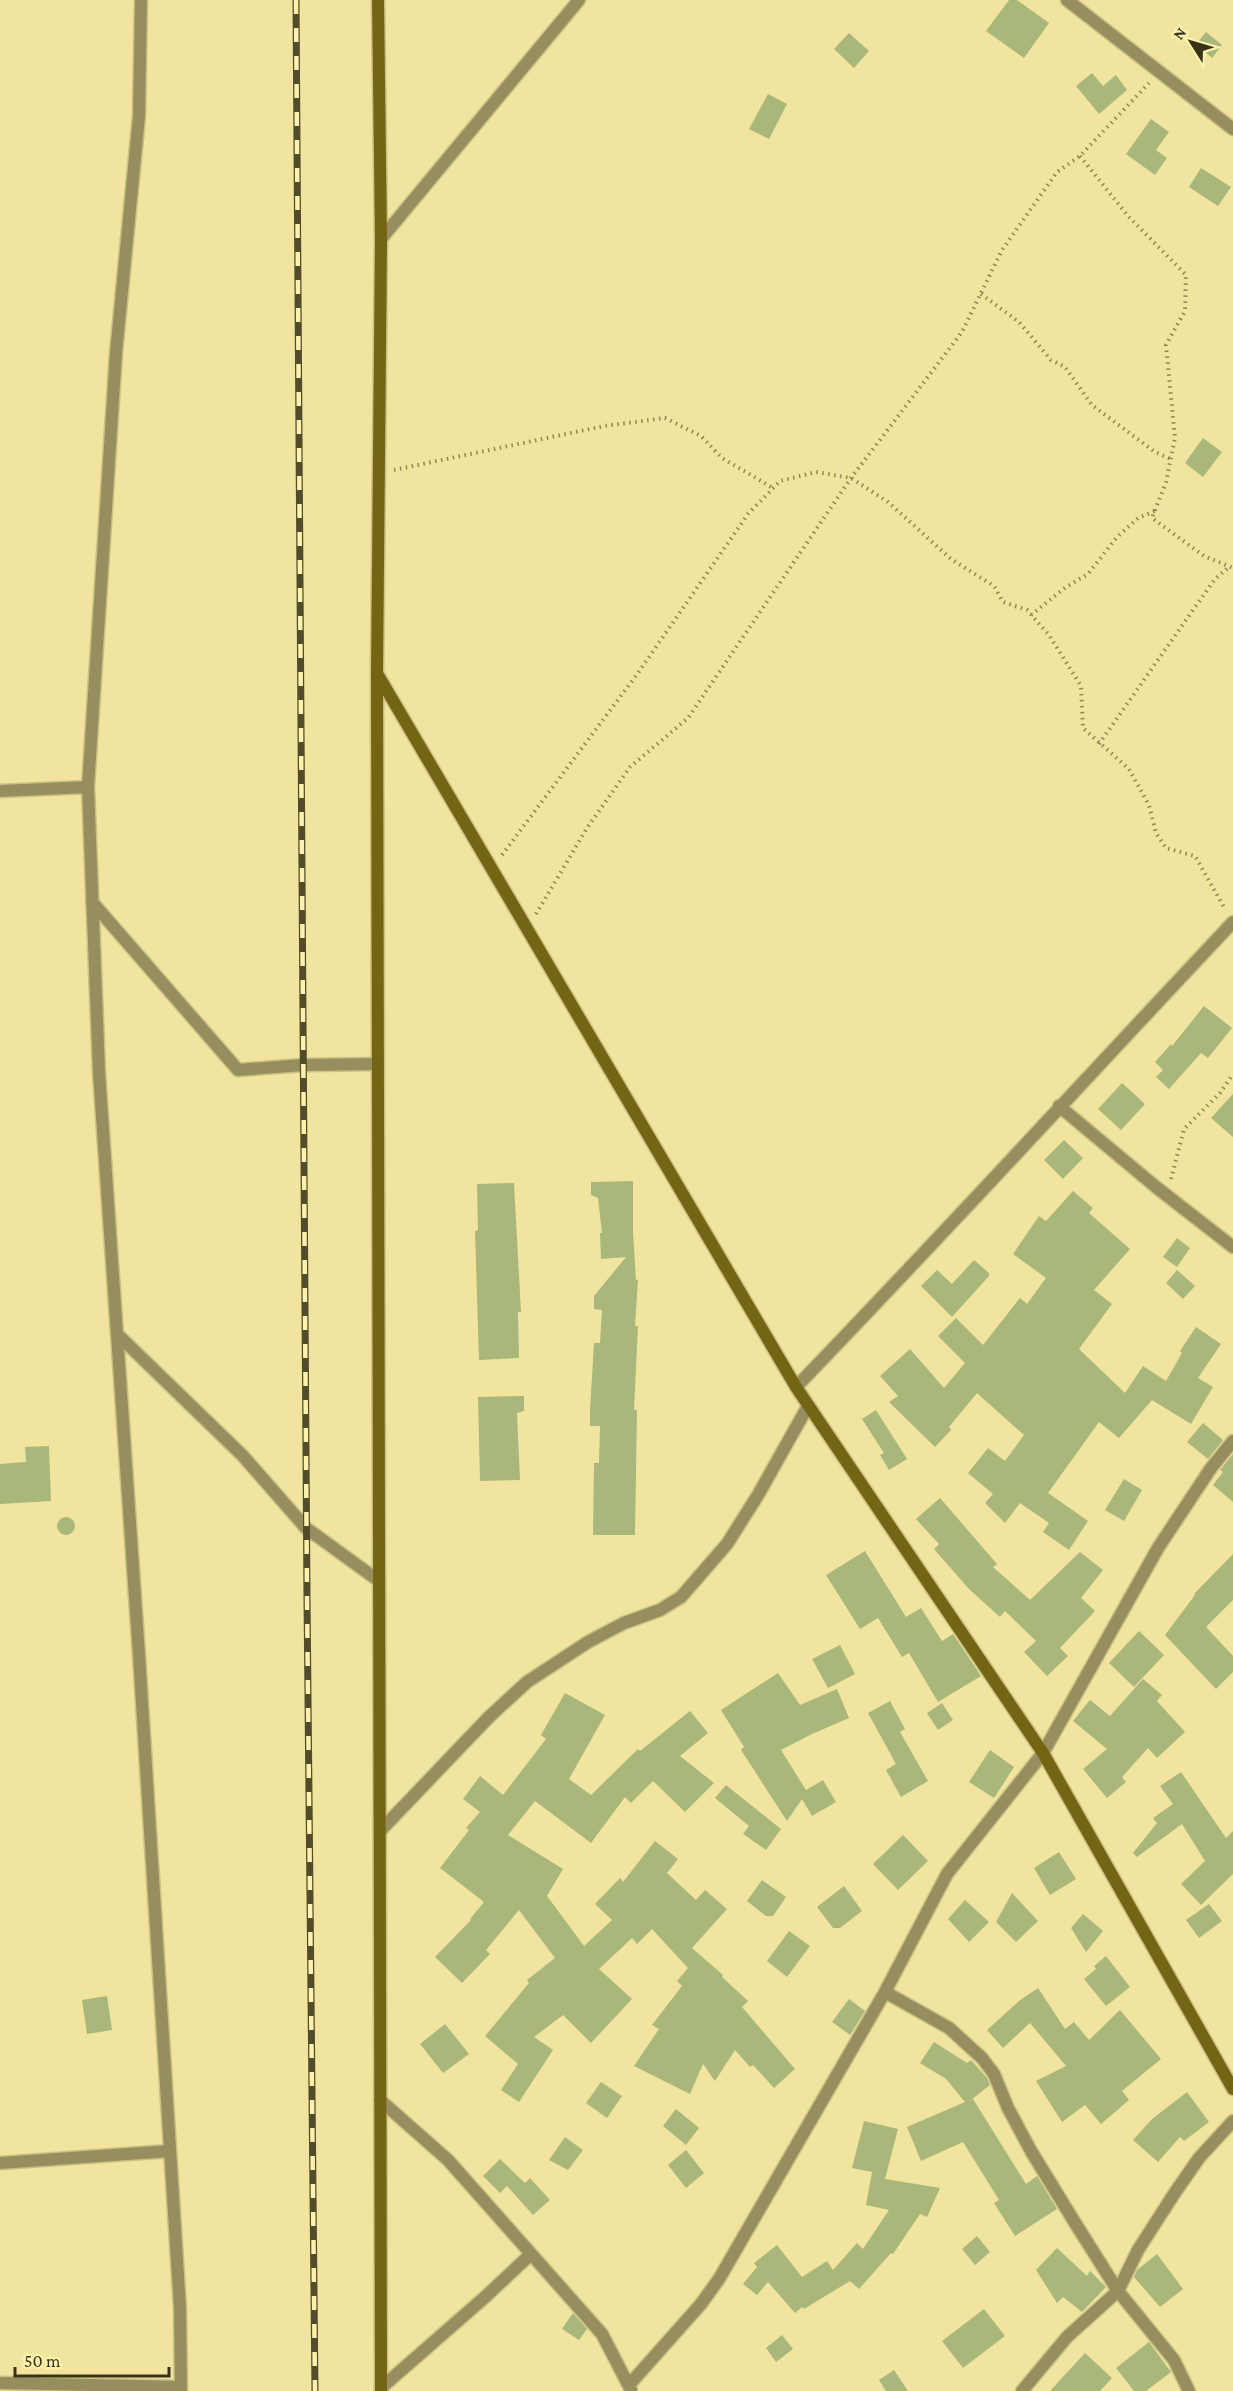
<svg xmlns="http://www.w3.org/2000/svg" width="1233" height="2391" viewBox="0 0 1233 2391" font-family="'Crimson Pro',serif">
<style>
.building{fill:#a9b77a}
.lines{fill:none;stroke-linecap:round;stroke-linejoin:round}
.street-casing{stroke:#cbc183;stroke-width:15}
.secondary-casing{stroke:#cbc183;stroke-width:15}
.path{stroke:#8f8757;stroke-width:4;stroke-dasharray:1.5 4.5;stroke-linecap:butt}
.street{stroke:#978e60;stroke-width:12}
.secondary{stroke:#736513;stroke-width:12}
.rail-casing{stroke:#524c2a;stroke-width:7}
.rail{stroke:#fef1ab;stroke-width:4.5;stroke-dasharray:14;stroke-linecap:butt}
</style>
<rect width="100%" height="100%" fill="#f0e49e"/>
<!-- building -->
<path class="building" d="M1009,0h8l32,23 -25,35 -38,-27z
M1206,32l16,13 -10,13 -16,-14z
M849,33l20,18 -15,17 -20,-19z
M1092,73l11,13 13,-11 11,15 -28,24 -23,-28z
M768,94l19,10 -18,35 -20,-10z
M1151,119l18,13 -13,18 11,8 -12,17 -29,-21z
M1201,168l30,19 -13,19 -29,-19z
M1203,438l19,14 -19,25 -18,-14z
M1204,1006l28,22 -24,30 -7,-5 -32,36 -13,-12 7,-7 -8,-8 16,-18 1,2z
M1122,1083l23,21 -24,26 -23,-21z
M1233,1094v43l-22,-19z
M1064,1140l19,18 -20,21 -19,-19z
M633,1181v51l3,48h2l-3,46h3l-4,84h3l-2,125h-42l1,-72h5l1,-37h-10v-16l4,-67h6l2,-33 -8,-1v-13l32,-39 -25,2 -1,-26h2l-4,-35 -7,-3v-13z
M514,1183l7,129h-3l1,46 -40,2 -4,-129 3,-1 -1,-46z
M1073,1191l20,17 -4,5 41,36 -36,41 18,14 -33,45 46,44 18,-27 23,15 16,-28 -2,-2 16,-24 25,17 -23,34 15,9 -22,37 -39,-24 -33,38 -20,-16 -51,71 40,28 -19,29 -26,-18 6,-9 -29,-20 -15,20 -20,-20 8,-9 -25,-21 20,-25 17,13 19,-26 -47,-42 -28,34 2,3 -16,17 -46,-45 9,-6 -18,-20 30,-27 34,39 21,-25 -27,-27 18,-18 27,27 37,-47 7,6 19,-26 -33,-24 26,-38 7,5z
M1177,1238l13,10 -13,19 -14,-10z
M974,1260l15,13v3l-37,41 -31,-31 16,-16 15,14z
M1177,1270l18,16 -12,13 -17,-16z
M524,1396v15l-7,2 3,67 -40,1 -2,-84z
M876,1410l31,49 -18,11 -9,-15 4,-2 -22,-34z
M1203,1423l20,17 -15,19 -21,-17z
M49,1446l2,55 -51,3v-40l26,-2 -1,-15z
M1233,1454v48l-20,-17 10,-13 -3,-2z
M1124,1479l18,11 -18,31 -19,-11z
M940,1498l57,66 -4,3 37,33 50,-48 23,18 -22,28 14,13 -35,37 8,8 -21,20 -23,-24 12,-11 -31,-30 -5,6 -31,-28 -35,-40 5,-5 -23,-25z
M57 1526a9 9 0 1 1 18 0a9 9 0 1 1-18 0Z
M865,1551l41,66 15,-9 21,33 11,-7 28,42 -43,26 -29,-49 -7,4 -24,-39 -18,11 -34,-54z
M1233,1554v46l-27,27 27,29v16l-17,17 -51,-54 30,-40 -1,-1z
M1139,1631l25,24 -30,32 -25,-24z
M840,1645l15,29 -27,14 -16,-29z
M778,1673l22,32 37,-16 12,29 -37,16 -31,16 25,40 17,-10 13,22 -24,14 -10,-17 -15,22 -46,-71 3,-3 -23,-37z
M1143,1679l19,16 -5,6 28,31 -28,26 -9,-10 -26,29 4,5 -19,16 -24,-29 24,-20 -34,-28 17,-21 20,16z
M565,1693l40,22 -36,64 22,16 47,-46 2,2 50,-40 18,22 -28,23 34,27 -29,29 -32,-31 -22,22 -6,-6 -34,46 -56,-42 -27,34 55,34 -16,27 37,50 28,-26 -17,-16 25,-26 3,4 32,-41 23,18 -11,14 29,27 9,-10 22,19 -35,39 31,27 -1,2 26,24 -6,6 53,62 -21,19 -21,-23 -3,2 -15,-17 -20,31 -12,-17 -13,30 -56,-28 25,-37 -7,-4 30,-39 -5,-5 11,-13 -36,-39 -15,15 -5,-6 -33,31 33,30 -41,44 -28,-28 -29,22 19,13 -34,52 -18,-12 17,-26 -33,-28 44,-53 -2,-3 28,-22 -36,-48 -33,40 4,4 -28,29 -27,-26 36,-37 -1,-1 14,-17 -44,-34 29,-38 -3,-2 14,-16 -17,-13 17,-23 23,19 43,-56 -5,-4z
M890,1701l15,28 -5,3 28,49 -27,16 -15,-27 10,-6 -28,-51z
M942,1703l11,17 -15,10 -11,-17z
M990,1750l24,17 -20,31 -25,-16z
M1181,1772l45,66 7,-7v43l-32,31 -20,-21 24,-23 -23,-37 -45,33 -4,-4 24,-30 -4,-5 20,-14 -13,-18z
M726,1785l55,44 -15,21 -23,-16 6,-8 -34,-28z
M903,1835l25,26 -30,29 -25,-26z
M1059,1852l17,27 -26,16 -16,-27z
M762,1880l24,17 -13,19h-7l-19,-15z
M844,1886l18,25 -22,17h-7l-16,-21z
M1012,1893l26,28 -22,21 -20,-20z
M965,1900l24,22 -20,20 -21,-23z
M1209,1904l13,17 -23,17 -13,-18z
M1083,1914l20,17 -17,21 -15,-24z
M789,1931l21,15 -23,31 -20,-16z
M1106,1956l24,31 -24,19 -22,-27 12,-10 -2,-3z
M1038,1988l27,41 9,-7 15,18 31,-30 41,49 -39,32 7,9 -28,24 -16,-19 -23,17 -26,-41 30,-15 -36,-43 -27,25 -16,-18 32,-29z
M107,1996l5,34 -25,4 -5,-34z
M849,1999l16,12 -15,24 -18,-13z
M445,2024l24,30 -26,19 -23,-29z
M934,2042l33,21 4,-3 16,18 3,7 -19,15 2,-1 53,85 11,-8 20,33 -42,27 -21,-33 5,-3 -36,-58 -42,19 -14,-34 58,-25 -19,-23 -26,-16z
M601,2082l21,14 -15,22 -21,-15z
M1187,2092l22,30 -25,19 -4,-4 -22,25 -25,-22 19,-21z
M676,2109l23,19 -13,17 -23,-19z
M864,2121l34,8 -13,50 55,9 -13,29 -7,-3 -27,40 -2,-1 -32,36 -9,-8 -46,28 -2,-2 -7,6 -27,-31 -11,13 -14,-11 14,-17 -3,-4 23,-18 25,32 25,-16 6,9 24,-27 6,6 26,-39 -23,-5 6,-33 -20,-4z
M565,2137l18,13 -15,20 -19,-10z
M686,2150l18,23 -18,15 -18,-23z
M500,2159l25,24 5,-5 20,22 -17,15 -26,-29 -7,7 -17,-17z
M977,2236l13,16 -15,13 -13,-16z
M1057,2248l30,28 3,-5 16,16 -24,25 -19,-15 -6,6 -21,-33z
M1157,2254l26,35 -23,18 -26,-30 3,-7z
M984,2309l21,27 -42,32 -21,-27z
M573,2313l14,16 -8,11 -17,-11z
M782,2335l11,14 -17,13 -10,-14z
M1149,2342l22,30 -25,19h-12l-18,-23z
M1085,2353l27,25 -12,13h-50z
M894,2370l14,21h-22l-7,-11z"/>
<g class="lines">
<!-- street casing -->
<g class="street-casing">
<path id="street" d="M141,0l-2,116 -23,237 -28,434 11,285 40,583 41,653 1,83
M1067,0l166,129
M381,239l198,-239
M0,791l88,-4
M92,902l146,168 65,-5 75,-1
M1059,1106l97,81 77,60
M117,1334l126,122 63,72 73,53
M796,1387c148,-153 291,-310 437,-465
M381,1830l108,-113 38,-35 61,-40 36,-19 36,-13 21,-13 46,-53 31,-49 50,-89
M885,1992l64,36 33,30 12,16 14,34 23,43 46,75 41,65 56,69 15,31
M380,2100l68,60 154,174 29,56
M0,2163l170,-12
M0,2383l181,4
M629,2385l72,-81 18,-25 166,-287 62,-118 96,-121 115,-205 53,-80 22,-27
M381,2388l103,-90 47,-44
M1022,2391l45,-54 51,-46 20,-41 36,-56 25,-36 34,-37"/>
</g>
<!-- secondary casing -->
<g class="secondary-casing">
<path id="secondary" d="M378,0l3,239 -4,435 4,1717
M378,675l418,712 247,366 190,336"/>
</g>
<!-- path -->
<path class="path" d="M1080,156l48,60 58,59 -1,36 -19,34 9,93 -9,44 -14,36 52,38 29,12
M981,294l38,28 32,38 14,7 27,38 63,47 16,7
M394,470l210,-44 61,-8 36,18 21,22 51,30
M1031,615l35,-28 22,-13 29,-37 21,-19 17,-7
M1099,744l94,-134 22,-31 14,-12
M502,855l136,-182 110,-159 32,-33 36,-9 35,6 37,24 63,57 43,27 9,16 24,8 22,25 32,51 2,42 46,41 20,36 7,28 10,15 29,8 30,53
M536,914l51,-86 43,-61 58,-49 163,-240 111,-146 40,-82 55,-78 23,-16 69,-73
M1171,1179l13,-50 36,-36 13,-19"/>
<!-- street -->
<use href="#street" class="street"/>
<!-- secondary -->
<use href="#secondary" class="secondary"/>
<!-- rail casing -->
<g class="rail-casing">
<path id="rail" d="M296,0l11,1598 8,793"/>
</g>
<!-- rail -->
<use href="#rail" class="rail"/>
</g>
<!-- north arrow -->
<g transform="translate(1191 42) rotate(307)" stroke="#fef1ab" stroke-width="4.5" paint-order="stroke">
<path d="M0-4.5L10 22L0 15L-10 22Z" fill="#383317"/>
<text y="-9" font-size="16" font-weight="bold" text-anchor="middle" fill="#383317">N</text>
</g>
<!-- scale -->
<path d="M15 2367v9h154v-9" fill="none" stroke="#383317" stroke-width="3"/>
<text x="24" y="2367" font-size="18" fill="#383317" stroke="#fef1ab" stroke-width="4.5" paint-order="stroke">50 m</text>
</svg>
